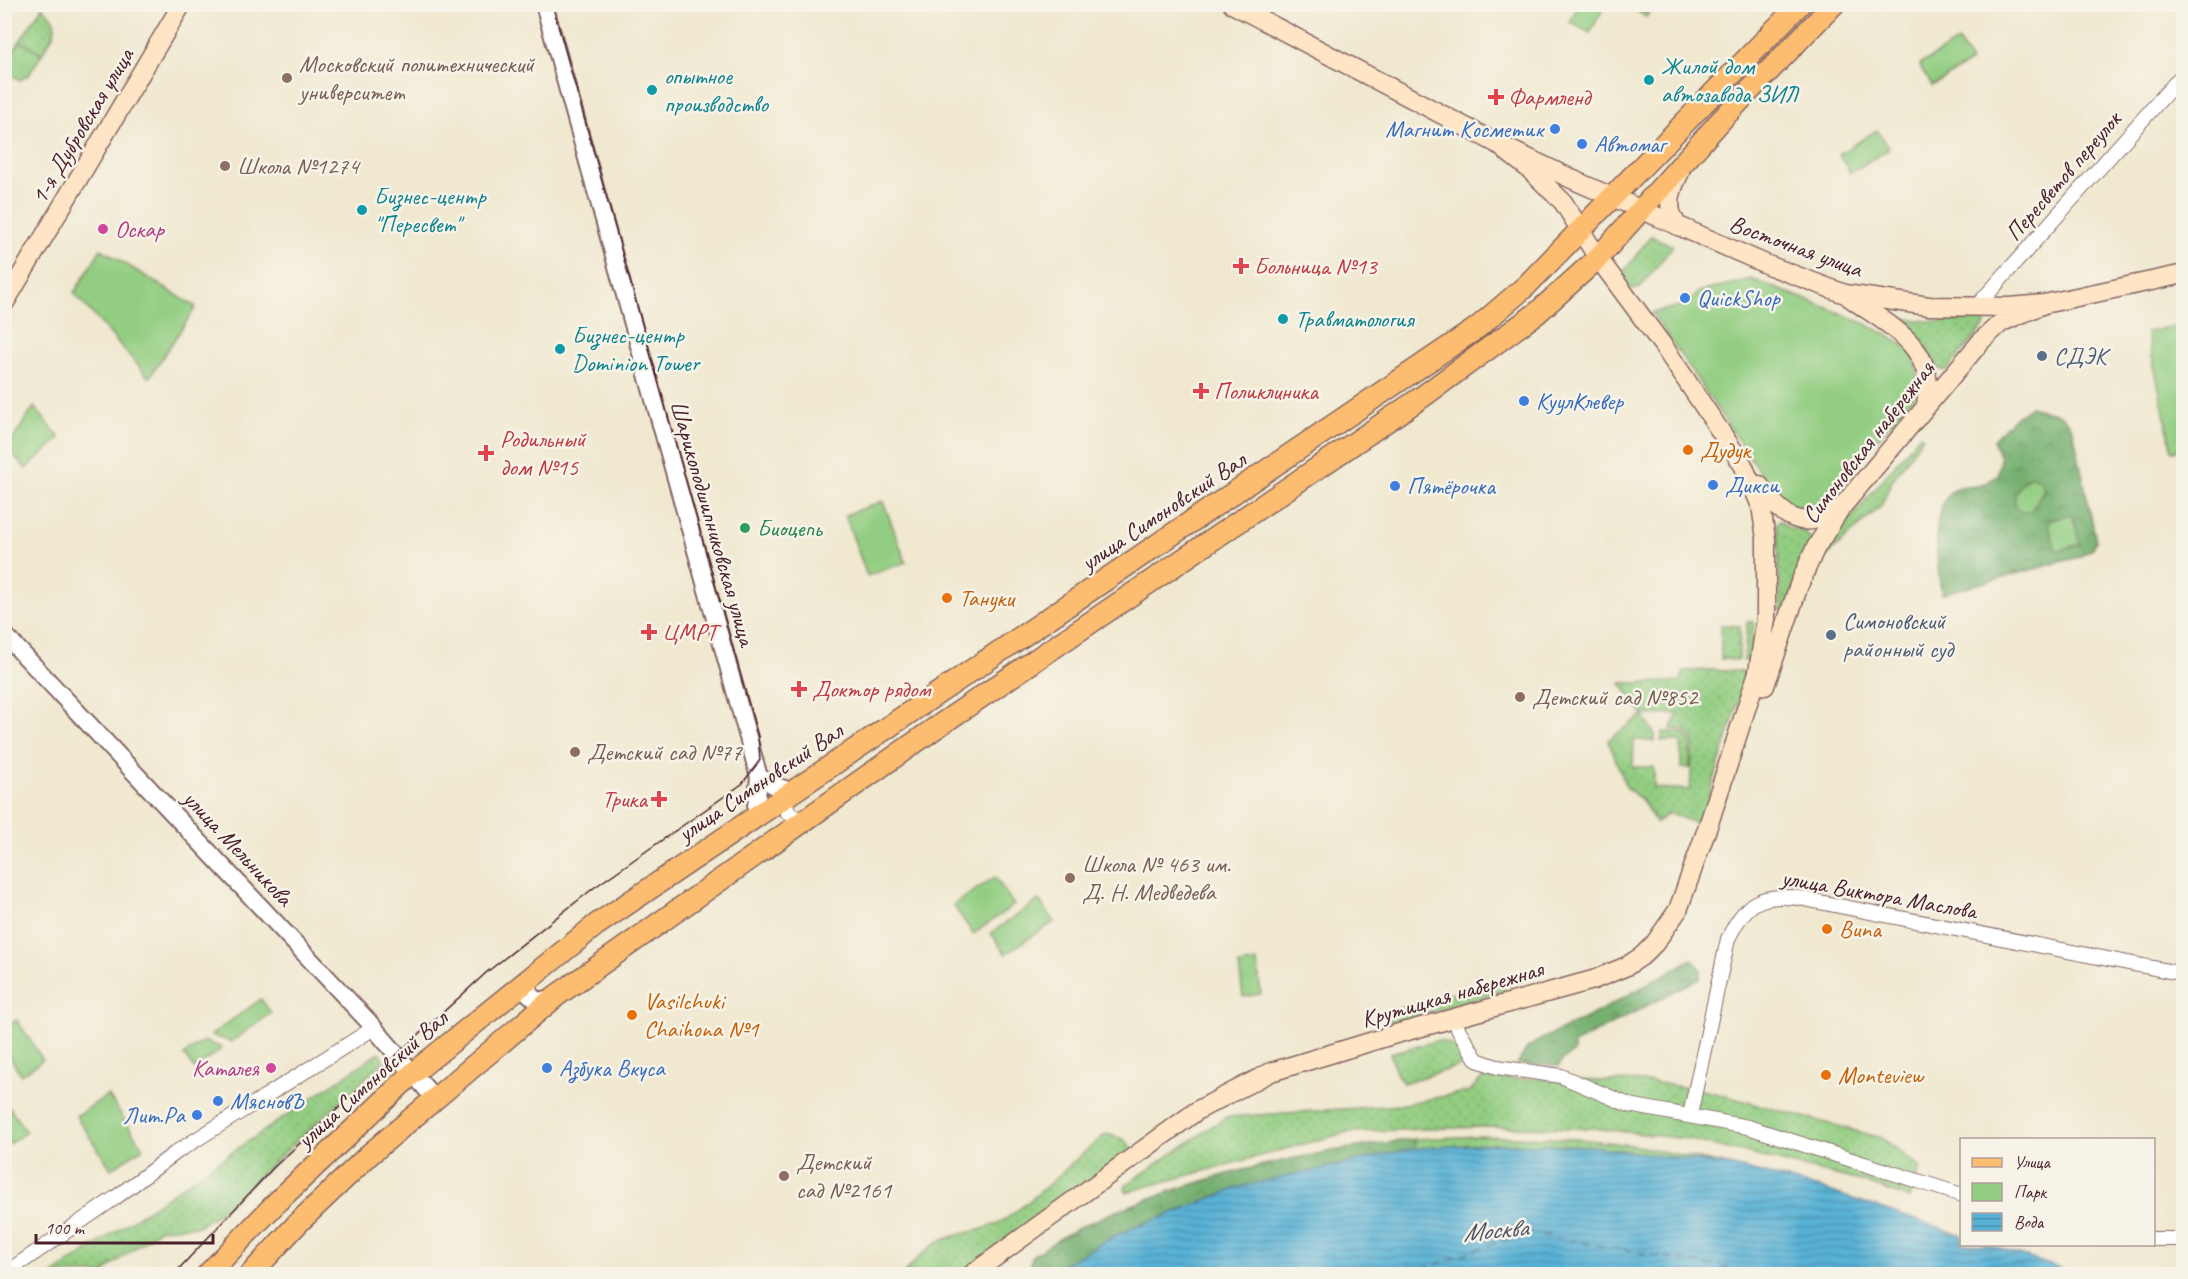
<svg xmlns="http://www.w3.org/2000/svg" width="2188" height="1279" viewBox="0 0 2188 1279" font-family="Caveat,sans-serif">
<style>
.grass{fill:url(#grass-dots);stroke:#6e7656;stroke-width:1.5;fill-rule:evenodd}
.forest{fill:url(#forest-crowns);stroke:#60684d;stroke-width:1.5}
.park{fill:#92cd81;stroke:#6e7656;stroke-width:1.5}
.water{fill:url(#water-rules);stroke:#516880;stroke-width:1.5}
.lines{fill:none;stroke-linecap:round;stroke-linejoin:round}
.ferry{stroke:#4f5267;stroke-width:1.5;stroke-dasharray:8 6;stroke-linecap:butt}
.minor-casing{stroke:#846564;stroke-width:16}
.tertiary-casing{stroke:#846564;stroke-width:20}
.secondary-casing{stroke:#846564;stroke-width:21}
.primary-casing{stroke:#846564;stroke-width:24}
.minor{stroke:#fff;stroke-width:14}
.tertiary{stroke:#fff;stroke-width:16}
.secondary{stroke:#fee5c5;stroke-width:18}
.primary{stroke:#fcbd6f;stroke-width:21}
.tram{stroke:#4a1f2b;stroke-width:1.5}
.education-dot{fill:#8d6e63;stroke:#f7f3e8;stroke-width:2}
.culture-dot{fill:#0f9aa8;stroke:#f7f3e8;stroke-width:2}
.health-dot{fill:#e0444e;stroke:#f7f3e8;stroke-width:2}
.shop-dot{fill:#3f7fe0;stroke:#f7f3e8;stroke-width:2}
.hotel-dot{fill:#d1479c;stroke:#f7f3e8;stroke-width:2}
.service-dot{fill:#5c6f8a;stroke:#f7f3e8;stroke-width:2}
.food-dot{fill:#e8710a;stroke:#f7f3e8;stroke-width:2}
.leisure-dot{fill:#2e9e5b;stroke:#f7f3e8;stroke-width:2}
.labels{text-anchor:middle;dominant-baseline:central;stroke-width:5;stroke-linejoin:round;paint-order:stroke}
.education-label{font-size:24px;fill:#785e54;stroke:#f7f3e8;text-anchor:start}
.culture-label{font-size:24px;fill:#0d838f;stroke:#f7f3e8;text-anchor:start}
.health-label{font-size:24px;fill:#be3a42;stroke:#f7f3e8;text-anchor:start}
.street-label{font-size:24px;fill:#4a1f2b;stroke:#f7f3e8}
.shop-label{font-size:24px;fill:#366cbe;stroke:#f7f3e8;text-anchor:start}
.hotel-label{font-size:24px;fill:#b23c85;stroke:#f7f3e8;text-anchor:start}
.service-label{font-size:24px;fill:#4e5e75;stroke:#f7f3e8;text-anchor:start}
.food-label{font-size:24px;fill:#c56008;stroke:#f7f3e8;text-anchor:start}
.leisure-label{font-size:24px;fill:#27864d;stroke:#f7f3e8;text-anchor:start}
.water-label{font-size:26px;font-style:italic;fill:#4f5267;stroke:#f7f3e8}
</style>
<defs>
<pattern id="grass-dots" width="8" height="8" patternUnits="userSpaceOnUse" patternTransform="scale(1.5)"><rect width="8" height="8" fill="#92cd81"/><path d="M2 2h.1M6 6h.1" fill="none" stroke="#7fb070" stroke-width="1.8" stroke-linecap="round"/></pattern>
<pattern id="forest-crowns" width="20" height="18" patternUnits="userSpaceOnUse" patternTransform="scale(1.5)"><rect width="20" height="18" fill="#75b06f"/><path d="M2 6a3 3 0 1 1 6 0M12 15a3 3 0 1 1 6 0" fill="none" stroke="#628f5b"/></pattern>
<pattern id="water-rules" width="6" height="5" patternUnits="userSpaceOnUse" patternTransform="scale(1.5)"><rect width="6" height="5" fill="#58b2d6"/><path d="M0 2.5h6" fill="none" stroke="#4b90ae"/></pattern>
</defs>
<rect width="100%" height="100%" fill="#f7f3e8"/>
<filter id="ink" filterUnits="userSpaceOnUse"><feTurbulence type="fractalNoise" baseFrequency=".0167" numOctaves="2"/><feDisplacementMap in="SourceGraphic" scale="12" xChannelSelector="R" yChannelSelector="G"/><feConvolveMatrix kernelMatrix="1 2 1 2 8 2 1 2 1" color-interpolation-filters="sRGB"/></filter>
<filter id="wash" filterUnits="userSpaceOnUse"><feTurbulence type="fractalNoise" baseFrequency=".008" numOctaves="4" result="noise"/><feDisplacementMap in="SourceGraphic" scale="24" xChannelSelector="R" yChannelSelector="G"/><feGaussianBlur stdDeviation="1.35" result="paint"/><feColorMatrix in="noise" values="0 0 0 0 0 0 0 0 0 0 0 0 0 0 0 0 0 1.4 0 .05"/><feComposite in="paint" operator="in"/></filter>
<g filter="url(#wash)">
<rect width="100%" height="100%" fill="#f0e8cf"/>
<!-- grass -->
<path class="grass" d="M42,7c22,18 12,26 0,47l-22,-13z
M1651,236l22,10 -34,43 -10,-1 -8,-13z
M1904,319l37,3 42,-3 2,6 -39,46 -10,-3c-4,-20 -21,-31 -36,-41z
M1920,435l3,2 -32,45 -10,24 -63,58 27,-39z
M1781,521l6,6 18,4 7,10 -26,71 -5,-2 -4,-87z
M1747,622h7l-3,39h-7z
M1721,625l19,1 -1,34 -18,-1z
M1709,670l39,2 -48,153 -31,-12 -13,10 -14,-23 -15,-12 -19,-48 35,-25 -22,-32 59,-1 4,-11zM1679,714l-8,15 14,1 8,9 -3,51 -36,-2v-21h-21l1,-27 21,1v-6l-12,-20z
M1663,732l21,1 6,7v28h-9v-27h-20z
M1501,979l4,12 -113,33 -4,-12z
M1436,1041c14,1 21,6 27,19l-4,6 -56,17 -7,-10 -6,-20z
M380,1052l4,9 -166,153 -20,12 -38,3 -49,37 -7,8h-51z
M1482,1078l169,4 56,9 175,47 38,29 -11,31 -48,-17 -174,-42 -94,-11 -113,-1 -132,5 -221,60 -2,-3 1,-4 100,-68 173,-12 71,-14z
M1106,1134l17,5 11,11 -168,124h-62c11,-14 25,-29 42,-35 21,-8 42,-8 61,-21 36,-25 65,-57 99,-84z
M1480,1136l99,3 53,6 101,21 -142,-20 -100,-2 -76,4v-9z"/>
<!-- forest -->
<path class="forest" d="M2030,407c21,7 30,1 43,22l23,112 -3,7 -14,9 -138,37c-3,-30 -13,-79 11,-103 9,-8 18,-3 27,-5 7,-1 14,-8 19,-12l2,-16 -7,-18 21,-22z
M1692,959l9,10 -1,9 -126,66v8l-12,9 -3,5 -42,-2 10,-16 13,-8 62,-30z
M1415,1139v9l-175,39 -122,47 -72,40 -12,-4 -4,-6 3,-9c17,-10 34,-22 51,-30 104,-47 219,-73 331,-86z"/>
<!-- park -->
<path class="park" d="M1579,5l25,2 -14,26 -20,-11z
M1628,5h27l-9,12z
M20,41l22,13 -13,21 -9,5 -15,-9v-6z
M1958,41l13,21 -39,24 -13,-21z
M1877,130l12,19 -39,24 -11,-19z
M101,249l95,58 -47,71 -75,-85z
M1751,279c30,12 151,52 162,77 6,13 5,27 1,40l-98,115 -20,3 -26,-27 -118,-174 36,-9 11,-12z
M2183,324v125l-11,2 -25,-119z
M34,407l26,31 -34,31 -19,-21z
M2031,476l9,3 4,10 -13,22 -11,1c-11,-11 -2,-30 11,-36z
M883,501l23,61 -39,14 -22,-61z
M2072,514l8,30 -24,7 -8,-30z
M995,877l19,28 -41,29 -20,-29z
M1039,900l15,22 -49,32 -14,-21z
M1257,962l4,32 -18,3 -4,-32z
M261,999l10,14 -40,29 -20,-7z
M17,1020l26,40 -22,15 -16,-26v-21z
M203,1041l20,7 -29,21 -10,-14z
M108,1095l35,53 -32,21 -35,-53z
M10,1108l16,24 -21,15v-36z"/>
<!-- water -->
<path class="water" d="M1491,1144l100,2 142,20 87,22 141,47 1,9 27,1 89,29h-1032l72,-40 122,-47 175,-39z"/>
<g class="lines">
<!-- ferry -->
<path class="ferry" d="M1409,1274l116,-42 232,42
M1996,1274l46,-3 4,3"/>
</g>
</g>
<g filter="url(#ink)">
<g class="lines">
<!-- minor casing -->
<g class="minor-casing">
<path id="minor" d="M1976,307l208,-234
M792,794l-6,7 2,12 9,5 12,-1
M1458,1029l19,31 20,7 64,9 68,29 119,22 214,68
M1690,1115l38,-176c17,-36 31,-46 71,-41l385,76
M2154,1239h30
M4,1274l111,-76 63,-47 196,-123"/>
</g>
<!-- tertiary casing -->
<g class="tertiary-casing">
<path id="tertiary" d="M544,4l215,773 -4,40
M4,634l364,387 66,77
M759,777l16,9 19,6
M533,975l-5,7 1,12 8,7 16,-3"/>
</g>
<!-- secondary casing -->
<g class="secondary-casing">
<path id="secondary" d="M1232,4l264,139 82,39 190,83 77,29 84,12 80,1 35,-3 140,-30
M1678,226c-14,-19 -7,-36 2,-54
M1849,297c41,30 89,49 77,108
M4,304l178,-300
M1759,485c24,32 42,48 81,24
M1765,686l34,-101 16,-36 25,-40 142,-169 20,-18 42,-18
M972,1274l226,-164 73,-38 125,-38 197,-54 34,-14 15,-10 13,-13 23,-33 31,-87 49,-151 8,-53v-80l-5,-33 -18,-41 -79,-118 -66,-89 -35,-56 -34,-33 -33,-26"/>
</g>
<!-- primary casing -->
<g class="primary-casing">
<path id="primary" d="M208,1274l70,-73 134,-127 184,-149 881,-597 49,-42 274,-282
M251,1274l48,-52 71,-68 186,-158 378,-267 488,-332 115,-84 61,-55 125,-140 111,-114"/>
</g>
<!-- minor -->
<use href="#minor" class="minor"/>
<!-- tertiary -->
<use href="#tertiary" class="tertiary"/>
<!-- secondary -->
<use href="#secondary" class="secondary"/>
<!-- primary -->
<use href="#primary" class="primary"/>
<!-- tram -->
<path class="tram" d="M174,1274l100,-107 213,-195 108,-85 147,-103 18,-24 -2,-24 -206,-732"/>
</g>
</g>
<!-- markers -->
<g class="education-dot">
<circle cx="287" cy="78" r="6"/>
<circle cx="225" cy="166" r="6"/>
<circle cx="1520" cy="697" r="6"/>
<circle cx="575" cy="752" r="6"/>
<circle cx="1070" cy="878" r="6"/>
<circle cx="784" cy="1176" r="6"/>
</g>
<g class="culture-dot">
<circle cx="1649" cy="80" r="6"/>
<circle cx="652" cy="90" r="6"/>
<circle cx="362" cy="210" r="6"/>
<circle cx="1283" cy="319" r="6"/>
<circle cx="560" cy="349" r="6"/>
</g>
<g class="health-dot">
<path d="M1493 88h6v6h6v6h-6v6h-6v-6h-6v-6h6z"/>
<path d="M1238 257h6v6h6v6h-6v6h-6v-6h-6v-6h6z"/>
<path d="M1198 382h6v6h6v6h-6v6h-6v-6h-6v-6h6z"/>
<path d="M483 444h6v6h6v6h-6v6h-6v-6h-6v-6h6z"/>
<path d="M646 623h6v6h6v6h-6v6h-6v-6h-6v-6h6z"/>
<path d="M796 680h6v6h6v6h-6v6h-6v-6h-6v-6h6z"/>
<path d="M656 790h6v6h6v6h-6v6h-6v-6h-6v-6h6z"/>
</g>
<g class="shop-dot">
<circle cx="1555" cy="129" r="6"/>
<circle cx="1582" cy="144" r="6"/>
<circle cx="1685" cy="298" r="6"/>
<circle cx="1524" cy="401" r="6"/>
<circle cx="1713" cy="485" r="6"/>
<circle cx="1395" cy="486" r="6"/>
<circle cx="547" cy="1068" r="6"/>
<circle cx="218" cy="1101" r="6"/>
<circle cx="197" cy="1115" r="6"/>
</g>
<g class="hotel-dot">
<circle cx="103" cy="229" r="6"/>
<circle cx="271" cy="1068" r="6"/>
</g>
<g class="service-dot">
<circle cx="2042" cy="356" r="6"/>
<circle cx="1831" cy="635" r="6"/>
</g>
<g class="food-dot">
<circle cx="1688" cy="450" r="6"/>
<circle cx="947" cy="598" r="6"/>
<circle cx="1827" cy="929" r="6"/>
<circle cx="632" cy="1015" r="6"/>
<circle cx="1826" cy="1075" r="6"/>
</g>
<circle class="leisure-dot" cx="745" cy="528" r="6"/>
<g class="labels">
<!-- education labels -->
<g class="education-label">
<text x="299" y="64">Московский политехнический<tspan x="299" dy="28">университет</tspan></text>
<text x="237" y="166">Школа №1274</text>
<text x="1532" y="697">Детский сад №852</text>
<text x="587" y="752">Детский сад №77</text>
<text x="1082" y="864">Школа № 463 им.<tspan x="1082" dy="28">Д. Н. Медведева</tspan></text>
<text x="796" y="1162">Детский<tspan x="796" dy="28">сад №2161</tspan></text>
</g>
<!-- culture labels -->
<g class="culture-label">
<text x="1661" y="66">Жилой дом<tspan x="1661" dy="28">автозавода ЗИЛ</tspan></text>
<text x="664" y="76">опытное<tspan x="664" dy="28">производство</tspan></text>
<text x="374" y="196">Бизнес-центр<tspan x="374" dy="28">"Пересвет"</tspan></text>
<text x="1295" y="319">Травматология</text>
<text x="572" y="335">Бизнес-центр<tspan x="572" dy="28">Dominion Tower</tspan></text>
</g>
<!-- health labels -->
<g class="health-label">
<text x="1508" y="97">Фармленд</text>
<text x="1254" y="266">Больница №13</text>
<text x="1214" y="391">Поликлиника</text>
<text x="500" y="439">Родильный<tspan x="500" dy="28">дом №15</tspan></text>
<text x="662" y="632">ЦМРТ</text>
<text x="812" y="689">Доктор рядом</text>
<text x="647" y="799" text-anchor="end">Трика</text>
</g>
<!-- street labels -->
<g class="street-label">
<text transform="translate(82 126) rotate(-59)">1-я Дубровская улица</text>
<text transform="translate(2063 176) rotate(-49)">Пересветов переулок</text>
<text transform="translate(1796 246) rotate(20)">Восточная улица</text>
<text transform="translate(1868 442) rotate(-52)">Симоновская набережная</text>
<text transform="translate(1163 511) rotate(-34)">улица Симоновский Вал</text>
<text transform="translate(713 523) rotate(74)">Шарикоподшипниковская улица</text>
<text transform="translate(760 782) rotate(-34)">улица Симоновский Вал</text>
<text transform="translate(238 848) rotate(47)">улица Мельникова</text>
<text transform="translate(1879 894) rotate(10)">улица Виктора Маслова</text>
<text transform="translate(1452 994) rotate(-16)">Крутицкая набережная</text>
<text transform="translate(372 1079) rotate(-42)">улица Симоновский Вал</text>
</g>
<!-- shop labels -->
<g class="shop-label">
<text x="1543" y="129" text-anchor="end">Магнит Косметик</text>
<text x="1594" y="144">Автомаг</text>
<text x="1697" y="298">QuickShop</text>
<text x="1536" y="401">КуулКлевер</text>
<text x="1725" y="485">Дикси</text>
<text x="1407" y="486">Пятёрочка</text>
<text x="559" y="1068">Азбука Вкуса</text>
<text x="230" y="1101">МясновЪ</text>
<text x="185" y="1115" text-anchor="end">Лит.Рa</text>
</g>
<!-- hotel labels -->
<g class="hotel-label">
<text x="115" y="229">Оскар</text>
<text x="259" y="1068" text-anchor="end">Каталея</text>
</g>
<!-- service labels -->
<g class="service-label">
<text x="2054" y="356">СДЭК</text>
<text x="1843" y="621">Симоновский<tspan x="1843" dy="28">районный суд</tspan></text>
</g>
<!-- food labels -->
<g class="food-label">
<text x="1700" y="450">Дудук</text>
<text x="959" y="598">Тануки</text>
<text x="1839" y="929">Buna</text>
<text x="644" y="1001">Vasilchuki<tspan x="644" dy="28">Chaihona №1</tspan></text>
<text x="1838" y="1075">Monteview</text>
</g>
<!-- leisure labels -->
<g class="leisure-label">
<text x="757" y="528">Биоцепь</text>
</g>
<!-- water labels -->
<g class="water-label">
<text transform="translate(1495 1230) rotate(-5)">Москва</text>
</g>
</g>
<!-- margin -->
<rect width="2188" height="1279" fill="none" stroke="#f7f3e8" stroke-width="24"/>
<!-- legend -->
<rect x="1960" y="1138" width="195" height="108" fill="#f7f3e8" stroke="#b29e9c" stroke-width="1.5"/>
<rect x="1972" y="1158" width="30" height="9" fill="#fcbd6f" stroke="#b29e9c" stroke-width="1.5"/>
<text x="2014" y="1168" font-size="18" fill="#4a1f2b">Улица</text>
<rect x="1972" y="1183" width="30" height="18" fill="#92cd81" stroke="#b29e9c" stroke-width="1.5"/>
<text x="2014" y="1198" font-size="18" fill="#4a1f2b">Парк</text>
<rect x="1972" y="1213" width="30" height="18" fill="url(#water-rules)" stroke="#b29e9c" stroke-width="1.5"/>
<text x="2014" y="1228" font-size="18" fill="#4a1f2b">Вода</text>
<!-- scale -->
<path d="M36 1234v9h177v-9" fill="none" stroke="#4a1f2b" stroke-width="3"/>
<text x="45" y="1234" font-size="18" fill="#4a1f2b" stroke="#f7f3e8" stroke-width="4.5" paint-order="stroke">100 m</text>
</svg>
